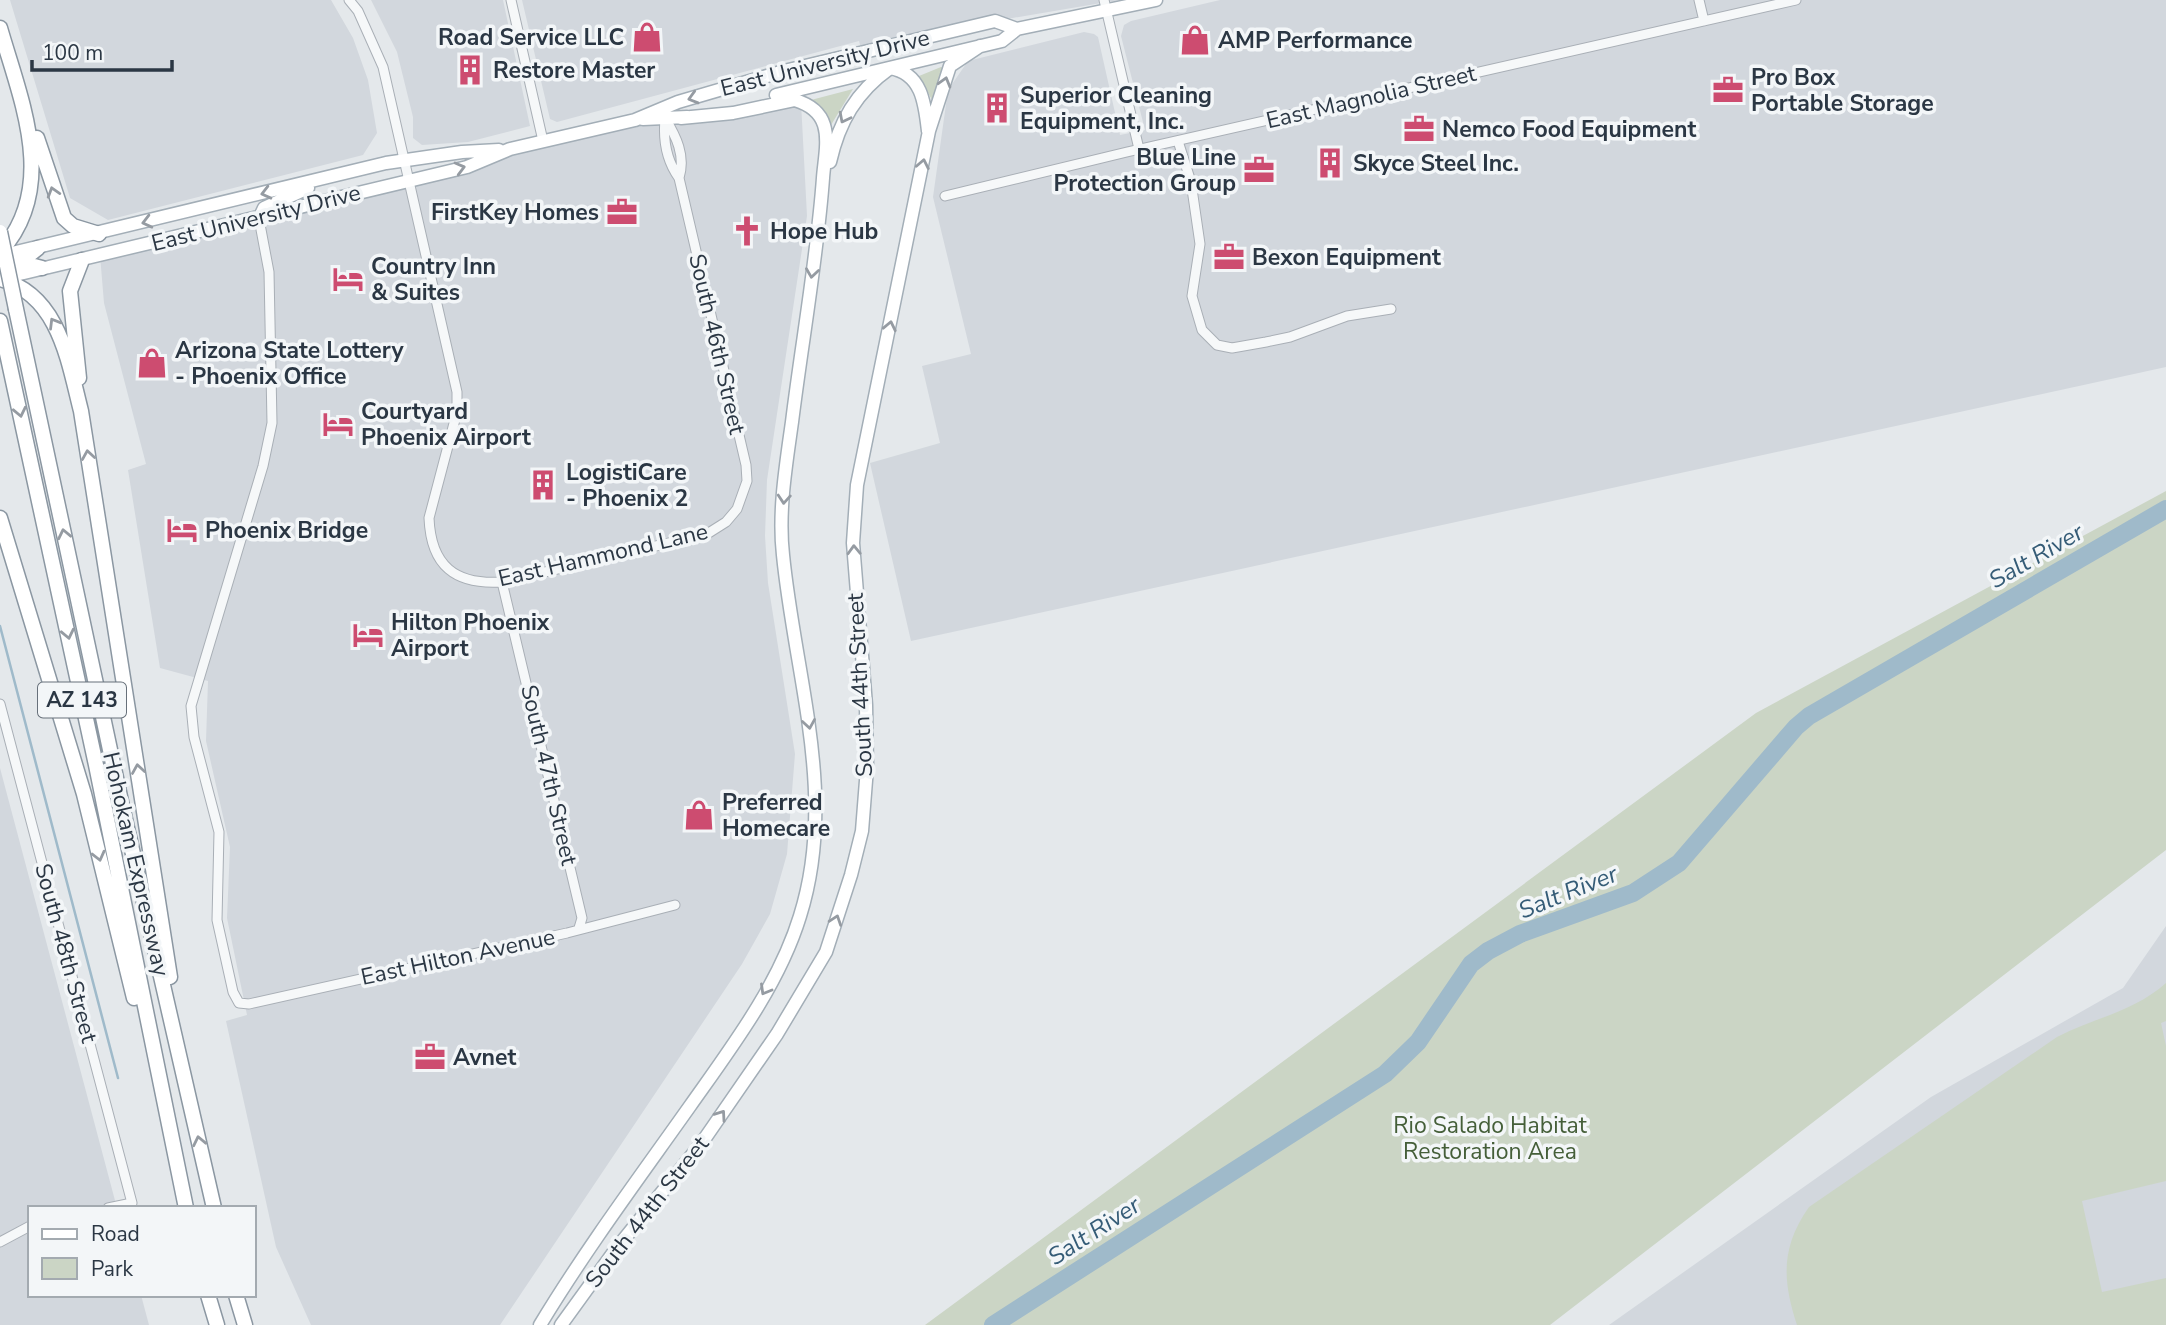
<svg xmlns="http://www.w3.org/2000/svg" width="2166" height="1325" viewBox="0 0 2166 1325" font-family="'Nunito Sans',sans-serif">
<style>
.built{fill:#d2d7dd}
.green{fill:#cbd5c5}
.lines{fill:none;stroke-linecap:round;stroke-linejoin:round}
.stream{stroke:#9fbaca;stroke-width:2.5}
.river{stroke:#9fbaca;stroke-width:18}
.minor-casing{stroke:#a9afb6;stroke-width:11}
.major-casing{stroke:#a3aeb7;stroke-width:15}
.highway-casing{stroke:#8b97a2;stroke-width:17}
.minor{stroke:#f6f8f9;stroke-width:9}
.major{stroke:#fff;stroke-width:12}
.highway{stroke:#fff;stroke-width:14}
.highway-bridge-casing{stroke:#8b97a2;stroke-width:17;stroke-linecap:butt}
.highway-bridge{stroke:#fff;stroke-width:14}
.oneway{stroke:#959ba2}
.labels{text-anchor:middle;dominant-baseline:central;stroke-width:7;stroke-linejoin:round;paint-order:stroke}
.shield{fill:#f3f6f8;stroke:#67707a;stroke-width:2}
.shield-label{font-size:21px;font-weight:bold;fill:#2b3744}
.poi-label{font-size:23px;font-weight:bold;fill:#2b3744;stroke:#f3f6f8;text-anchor:start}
.street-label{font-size:23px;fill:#2b3744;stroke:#f3f6f8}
.park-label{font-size:23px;fill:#455f39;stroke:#f3f6f8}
.water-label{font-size:24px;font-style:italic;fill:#355c77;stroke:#f3f6f8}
</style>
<rect width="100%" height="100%" fill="#e4e8eb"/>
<!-- built -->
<path class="built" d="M10,0h321l22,38 15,42 9,53 -14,22 -255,65 -38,-22z
M371,0h132l27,126 -62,16 -46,3 -9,-7v-21l-16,-65z
M522,0h597l-124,21 -133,31 -3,-11 -302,81 -7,-3z
M1220,0h946v367l-1255,274 -41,-178 70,-20 -18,-77 49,-12 -38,-157 15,-107 20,-29 116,-29 10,2 4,3 22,98 25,-5 -24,-94 3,-11 7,-4z
M801,102l6,114 -40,264 -2,56 3,47 27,171 -8,100 -17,60 -28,50 -242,361h-189l-35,-78 -50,-226 21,-6 -20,-97 3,-71 -24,-106 2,-60 -48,-13 -32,-198 18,-6 -42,-161 -4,-48 535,-135z
M0,768l117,440h-87v87h111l8,30h-149z
M2166,926v399h-557l322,-228 192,-109z"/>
<!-- green -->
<path class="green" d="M941,67l3,1 -9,31 -3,1 -13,-24z
M853,89l-22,36 -5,-11 -15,-14z
M2166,491v359l-616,475h-625l831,-612z
M2166,983v38l-5,2 5,23v135l-84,20 20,91 64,-14v47h-369c-15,-46 -16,-78 12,-118l248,-170c37,-19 78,-26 109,-54z"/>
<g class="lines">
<!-- stream -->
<path class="stream" d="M0,626l118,452"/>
<!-- river -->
<path class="river" d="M993,1325l392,-251 33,-32 53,-78 17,-13 32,-17 113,-41 46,-30 117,-136 13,-11 357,-207"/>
<!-- minor casing -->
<g class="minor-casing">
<path id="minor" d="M349,0l9,11 25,56 74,325v20l-28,106c2,48 26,67 73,64l205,-48 19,-12 11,-13 10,-28 -1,-16 -67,-287c-13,-18 -16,-38 -14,-59
M511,0l32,141
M1104,0l35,149
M1699,0l5,21
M665,118c11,18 21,38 14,60
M1178,141l13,41 9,62 -8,52 10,34 15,15 15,3 34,-6 24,-5 57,-21 44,-7
M945,196l182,-44 669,-152
M259,219l10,53 3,151 -9,43 -72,240 3,31 25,95 -2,88 16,72 6,11 10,1 318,-71 108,-28
M502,582l80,336 -3,10
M0,704l132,499 -24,5
M0,1242l30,-16"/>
</g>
<!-- major casing -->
<g class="major-casing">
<path id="major" d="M776,95l226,-54 15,-12 139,-29
M643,119l44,-2
M830,162c9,-40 26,-70 60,-94 32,5 35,36 38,63
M259,219l5,-11 44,-20
M0,256l386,-93 76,-11 37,-2
M3,278l464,-111 43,-18 125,-29 43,-18 106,-31 211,-50 22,8
M540,1325c46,-76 99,-147 150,-219 41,-58 89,-121 110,-190 38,-121 -5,-239 -17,-361 -5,-43 3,-90 9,-133 10,-81 25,-162 31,-244 1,-16 6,-37 1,-53 -4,-13 -16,-21 -29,-25l-62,13 -52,5
M561,1325l55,-76 85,-105 76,-110 49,-82 25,-77 11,-44 5,-63 -1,-63 -13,-162 4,-58 72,-354 21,-65 30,-20"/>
</g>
<!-- highway casing -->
<g class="highway-casing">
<path id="highway" d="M0,28c21,73 59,159 0,224
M37,138l27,80 9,8 26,8
M15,261l27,7
M0,278l38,-30
M0,279c59,16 68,81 81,132l89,566
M16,309l106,497 92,402
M0,321l96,444 90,443
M79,378l-9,-87 12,-31
M0,518l84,276 50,204
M208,1295l9,30
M236,1295l9,30"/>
</g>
<!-- minor -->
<use href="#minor" class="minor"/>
<!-- major -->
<use href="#major" class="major"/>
<!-- highway -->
<use href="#highway" class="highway"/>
<!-- highway-bridge casing -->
<g class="highway-bridge-casing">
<path id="highway-bridge" d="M0,232l16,77"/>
</g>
<!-- highway-bridge -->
<use href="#highway-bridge" class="highway-bridge"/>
</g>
<!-- one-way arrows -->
<defs><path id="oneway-chevron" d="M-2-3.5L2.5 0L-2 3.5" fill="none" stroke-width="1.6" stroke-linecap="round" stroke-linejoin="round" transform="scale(1.75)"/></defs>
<g class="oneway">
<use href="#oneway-chevron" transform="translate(945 82) rotate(-74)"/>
<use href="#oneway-chevron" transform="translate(693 98) rotate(164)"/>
<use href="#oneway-chevron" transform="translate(844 118) rotate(117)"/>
<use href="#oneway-chevron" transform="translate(923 164) rotate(-79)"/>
<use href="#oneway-chevron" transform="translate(460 168) rotate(-15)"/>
<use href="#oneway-chevron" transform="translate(53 192) rotate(-107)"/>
<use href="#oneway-chevron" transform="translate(266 193) rotate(166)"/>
<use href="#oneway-chevron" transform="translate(147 222) rotate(166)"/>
<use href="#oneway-chevron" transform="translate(812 273) rotate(98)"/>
<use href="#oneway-chevron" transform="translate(54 323) rotate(-121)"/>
<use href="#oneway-chevron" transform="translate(890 326) rotate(-78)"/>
<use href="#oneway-chevron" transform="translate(20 412) rotate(78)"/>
<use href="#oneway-chevron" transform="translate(88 455) rotate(-99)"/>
<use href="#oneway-chevron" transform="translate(784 499) rotate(94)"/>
<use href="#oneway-chevron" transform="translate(64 534) rotate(-102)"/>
<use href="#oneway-chevron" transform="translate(854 550) rotate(-92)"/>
<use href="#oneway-chevron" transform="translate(68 634) rotate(78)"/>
<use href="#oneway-chevron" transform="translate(809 724) rotate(81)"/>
<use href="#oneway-chevron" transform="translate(138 769) rotate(-99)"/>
<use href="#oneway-chevron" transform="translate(99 856) rotate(76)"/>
<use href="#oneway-chevron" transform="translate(836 920) rotate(-71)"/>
<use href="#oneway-chevron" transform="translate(765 990) rotate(120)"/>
<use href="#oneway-chevron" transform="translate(721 1115) rotate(-55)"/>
<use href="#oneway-chevron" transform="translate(199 1141) rotate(-102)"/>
</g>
<!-- icons -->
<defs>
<g id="shop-bare" transform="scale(2.415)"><path d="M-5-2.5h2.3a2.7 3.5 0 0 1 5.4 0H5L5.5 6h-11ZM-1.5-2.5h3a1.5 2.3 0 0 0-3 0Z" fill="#cd4c70" stroke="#f3f6f8" stroke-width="2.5" paint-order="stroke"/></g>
<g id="building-bare" transform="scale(2.415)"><path d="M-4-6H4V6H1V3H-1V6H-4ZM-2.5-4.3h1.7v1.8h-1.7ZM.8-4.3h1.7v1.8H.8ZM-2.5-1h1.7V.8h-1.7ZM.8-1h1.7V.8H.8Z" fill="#cd4c70" stroke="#f3f6f8" stroke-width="2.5" paint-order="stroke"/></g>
<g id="office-bare" transform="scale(2.415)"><path d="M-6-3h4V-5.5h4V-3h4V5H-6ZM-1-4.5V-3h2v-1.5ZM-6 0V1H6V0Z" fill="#cd4c70" stroke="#f3f6f8" stroke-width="2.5" paint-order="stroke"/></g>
<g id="church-bare" transform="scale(2.415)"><path d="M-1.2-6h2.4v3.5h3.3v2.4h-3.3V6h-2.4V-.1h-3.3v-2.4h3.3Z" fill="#cd4c70" stroke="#f3f6f8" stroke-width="2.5" paint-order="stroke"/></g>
<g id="hotel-bare" transform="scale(2.415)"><path d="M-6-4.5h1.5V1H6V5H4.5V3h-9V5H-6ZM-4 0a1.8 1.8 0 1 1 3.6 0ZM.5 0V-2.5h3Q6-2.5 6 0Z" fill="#cd4c70" stroke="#f3f6f8" stroke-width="2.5" paint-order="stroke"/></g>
</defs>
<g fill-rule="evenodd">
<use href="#shop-bare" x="647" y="37"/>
<use href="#shop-bare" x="1195" y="40"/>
<use href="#building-bare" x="470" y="70"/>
<use href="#office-bare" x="1728" y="90"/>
<use href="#building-bare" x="997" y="108"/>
<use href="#office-bare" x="1419" y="129"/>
<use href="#building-bare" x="1330" y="163"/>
<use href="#office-bare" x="1259" y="170"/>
<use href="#office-bare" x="622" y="212"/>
<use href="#church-bare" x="747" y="231"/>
<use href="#office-bare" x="1229" y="257"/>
<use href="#hotel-bare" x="348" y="279"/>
<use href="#shop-bare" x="152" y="363"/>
<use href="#hotel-bare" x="338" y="424"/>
<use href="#building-bare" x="543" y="485"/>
<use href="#hotel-bare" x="182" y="530"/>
<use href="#hotel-bare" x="368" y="635"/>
<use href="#shop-bare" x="699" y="815"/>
<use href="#office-bare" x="430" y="1057"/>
</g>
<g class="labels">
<!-- shield labels -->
<rect class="shield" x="38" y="682.5" width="88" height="35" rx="5"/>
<g class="shield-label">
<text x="82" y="700">AZ 143</text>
</g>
<!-- poi labels -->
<g class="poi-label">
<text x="624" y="37" text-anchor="end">Road Service LLC</text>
<text x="1218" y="40">AMP Performance</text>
<text x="493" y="70">Restore Master</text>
<text x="1751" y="77">Pro Box<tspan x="1751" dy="26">Portable Storage</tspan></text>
<text x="1020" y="95">Superior Cleaning<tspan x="1020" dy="26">Equipment, Inc.</tspan></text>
<text x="1442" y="129">Nemco Food Equipment</text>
<text x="1236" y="157" text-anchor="end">Blue Line<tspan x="1236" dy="26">Protection Group</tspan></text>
<text x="1353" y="163">Skyce Steel Inc.</text>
<text x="599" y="212" text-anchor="end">FirstKey Homes</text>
<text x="770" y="231">Hope Hub</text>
<text x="1252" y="257">Bexon Equipment</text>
<text x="371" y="266">Country Inn<tspan x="371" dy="26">&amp; Suites</tspan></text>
<text x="175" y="350">Arizona State Lottery<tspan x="175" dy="26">- Phoenix Office</tspan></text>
<text x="361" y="411">Courtyard<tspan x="361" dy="26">Phoenix Airport</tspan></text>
<text x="566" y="472">LogistiCare<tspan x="566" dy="26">- Phoenix 2</tspan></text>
<text x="205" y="530">Phoenix Bridge</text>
<text x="391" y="622">Hilton Phoenix<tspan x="391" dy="26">Airport</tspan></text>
<text x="722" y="802">Preferred<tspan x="722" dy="26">Homecare</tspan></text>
<text x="453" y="1057">Avnet</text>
</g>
<!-- street labels -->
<g class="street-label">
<text transform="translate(825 63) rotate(-14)">East University Drive</text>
<text transform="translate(1371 97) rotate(-13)">East Magnolia Street</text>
<text transform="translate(256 218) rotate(-14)">East University Drive</text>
<text transform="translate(717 344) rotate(77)">South 46th Street</text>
<text transform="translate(603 555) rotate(-13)">East Hammond Lane</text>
<text transform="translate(860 685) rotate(-93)">South 44th Street</text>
<text transform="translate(549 775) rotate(77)">South 47th Street</text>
<text transform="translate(136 864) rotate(77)">Hohokam Expressway</text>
<text transform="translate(66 953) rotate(75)">South 48th Street</text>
<text transform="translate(458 957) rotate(-12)">East Hilton Avenue</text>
<text transform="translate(647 1212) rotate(-52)">South 44th Street</text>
</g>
<!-- park labels -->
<g class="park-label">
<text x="1490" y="1125">Rio Salado Habitat<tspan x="1490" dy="26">Restoration Area</tspan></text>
</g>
<!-- water labels -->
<g class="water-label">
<text transform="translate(2036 556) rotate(-30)">Salt River</text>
<text transform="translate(1568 892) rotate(-22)">Salt River</text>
<text transform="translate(1094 1231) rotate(-33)">Salt River</text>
</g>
</g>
<!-- legend -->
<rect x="28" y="1206" width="228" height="91" fill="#f3f6f8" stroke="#a3aab0" stroke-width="2"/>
<rect x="42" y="1229" width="35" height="10" fill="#ffffff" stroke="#a3aab0" stroke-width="2"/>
<text x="91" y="1241" font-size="21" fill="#2b3744">Road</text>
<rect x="42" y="1258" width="35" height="21" fill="#cbd5c5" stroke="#a3aab0" stroke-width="2"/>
<text x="91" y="1276" font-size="21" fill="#2b3744">Park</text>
<!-- scale -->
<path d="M32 60v10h140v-10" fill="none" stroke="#2b3744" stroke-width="3.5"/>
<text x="42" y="60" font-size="21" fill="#2b3744" stroke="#f3f6f8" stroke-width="5" paint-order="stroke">100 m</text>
</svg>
